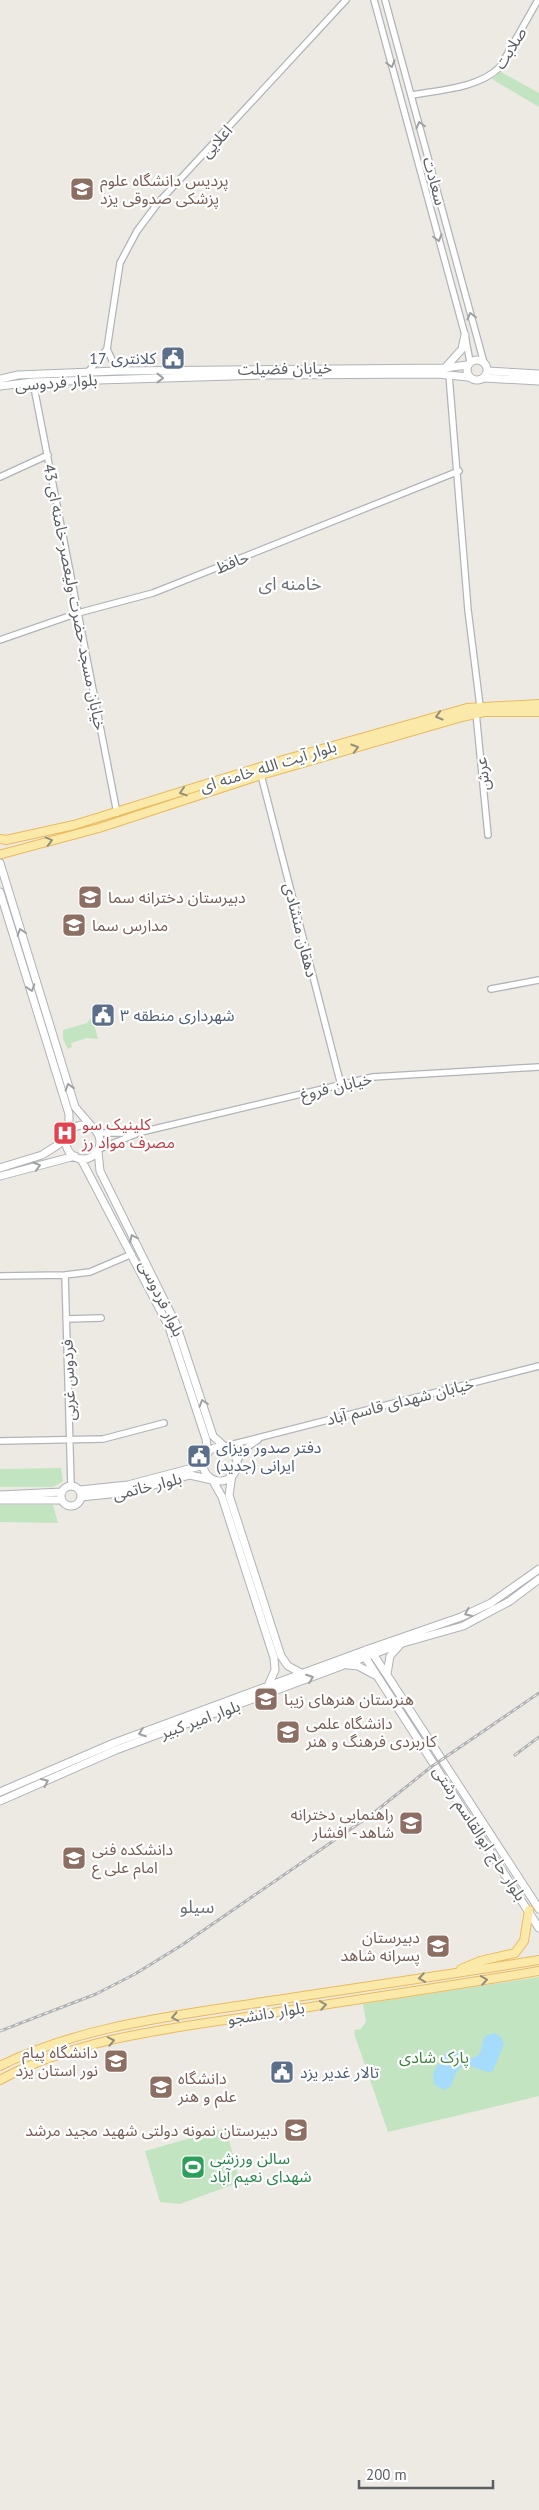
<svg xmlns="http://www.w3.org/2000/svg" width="539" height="2510" viewBox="0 0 539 2510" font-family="'PT Sans','Noto Sans Arabic',sans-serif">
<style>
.green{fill:#c2e4c0}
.water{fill:#a5dbfb}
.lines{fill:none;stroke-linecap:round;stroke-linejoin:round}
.tertiary-casing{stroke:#b0b4b8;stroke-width:8}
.secondary-casing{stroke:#afb3b8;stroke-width:9}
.primary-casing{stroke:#ebba5e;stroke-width:10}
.tertiary{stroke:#fff;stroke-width:5.5}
.secondary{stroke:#fff;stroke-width:7}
.primary{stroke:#fbe9aa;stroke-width:8}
.rail-casing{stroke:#b1b2b3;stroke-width:3}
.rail{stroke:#fff;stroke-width:1;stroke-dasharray:4;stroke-linecap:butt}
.oneway{stroke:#9d9fa1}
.oneway2{stroke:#938f7c}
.labels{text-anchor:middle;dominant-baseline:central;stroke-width:4.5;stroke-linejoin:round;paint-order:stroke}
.street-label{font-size:16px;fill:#5b5f63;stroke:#fff}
.education-label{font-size:16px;fill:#785e54;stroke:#fff;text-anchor:start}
.service-label{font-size:16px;fill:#4e5e75;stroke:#fff;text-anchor:start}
.health-label{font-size:16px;fill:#be3a42;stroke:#fff;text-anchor:start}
.park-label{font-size:16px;fill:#3a8439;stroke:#fff}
.leisure-label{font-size:16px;fill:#27864d;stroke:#fff;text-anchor:start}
.neighbourhood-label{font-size:18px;fill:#6c7175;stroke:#fff}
</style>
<rect width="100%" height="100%" fill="#edeae3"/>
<!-- green -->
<path class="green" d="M501,72l38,21v14l-47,-28z
M92,1017l6,22 -11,-1 -16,5 1,4 -4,2 -5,-10v-9l24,-7z
M61,1468l2,13 -10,6h-53v-18z
M0,1505h53l5,18 -58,-1z
M539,1977v119l-151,36 -33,-96 -1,-6 7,-1 5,-7 -3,-18z
M226,2128l14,54 -60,22 -20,-2 -15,-51z"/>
<!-- water -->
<path class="water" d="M494,2033l7,4 3,7 -11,27c-12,4 -22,-12 -34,-2 -5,4 -5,12 -9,18l-7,3 -9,-6 -1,-9 3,-8 5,-4 6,-12c10,-2 14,8 24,7 13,-1 9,-14 14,-22z"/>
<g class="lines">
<!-- tertiary casing -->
<g class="tertiary-casing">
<path id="tertiary" d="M374,0l91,335 5,27
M385,0l99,363
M412,95c28,-5 67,-7 88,-28l38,-67
M107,349l10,22
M88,372l19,-23 13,-86 17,-32 21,-28 188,-203
M449,375l19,235 12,96
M33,382l84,431
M0,477l48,-22
M0,640l78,-27 75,-20 306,-122
M476,713l12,122
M261,775l80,310
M491,989l48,-9
M98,1133h39l236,-56 166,-10
M99,1149l37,-15
M65,1275l6,210
M0,1276l65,-1 25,-3 42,-18
M66,1319l35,-1
M0,1441l103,-2 61,-16
M226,1446l313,-80
M236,1464l7,-14 15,-10"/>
</g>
<!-- secondary casing -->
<g class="secondary-casing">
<path id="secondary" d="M467 370a10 10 0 1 1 20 0a10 10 0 1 1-20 0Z
M445,368l17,-19 3,-14
M487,371l52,3
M484,378l55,3
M0,379l18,-4 99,-4 328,-3 22,-3
M0,386l33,-4 227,-7 178,-1 30,3
M0,863l75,244 18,21
M0,892l69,222v19
M66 1142a17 17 0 1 1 34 0a17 17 0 1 1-34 0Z
M98,1151l2,20 76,153 37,112 11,10
M81,1159l88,168 37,112 2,14
M0,1168l42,-13 25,-16
M0,1176l75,-20
M203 1464a17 17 0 1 1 34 0a17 17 0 1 1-34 0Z
M232,1475l-3,20 52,161 7,10 13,7
M213,1481l9,16 52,161 1,12 -7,16
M61 1496a10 10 0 1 1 20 0a10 10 0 1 1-20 0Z
M80,1490l48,-5 76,-20
M0,1495l62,-3
M81,1497l48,-5 61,-17 22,5
M0,1500h62
M348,1665l10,1 17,9
M387,1674l3,-18 9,-10
M0,1792l114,-49 252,-93 95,-33 30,-14 48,-34
M0,1801l116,-51 287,-107 60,-17 47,-25 29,-22
M539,1909l-152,-234 -14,-21 -7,-4 -1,7 174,271"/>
</g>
<!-- primary casing -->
<g class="primary-casing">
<path id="primary" d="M0,839l6,1 68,-15 209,-65 184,-52 72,-4
M2,854l97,-26 162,-53 201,-58 22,-5h55
M461,1969l19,-8 35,-8 9,-12 5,-31
M0,2066c80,-40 174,-50 263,-64 92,-14 184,-27 276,-42
M0,2080c77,-42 173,-52 259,-65 93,-15 187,-28 280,-44"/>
</g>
<!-- tertiary -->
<use href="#tertiary" class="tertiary"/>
<!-- secondary -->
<use href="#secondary" class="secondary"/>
<!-- primary -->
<use href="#primary" class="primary"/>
<!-- rail casing -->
<g class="rail-casing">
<path id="rail" d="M515,1755l24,-18
M0,2031l96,-37 39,-20 47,-29 189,-130 60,-48 108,-74"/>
</g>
<!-- rail -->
<use href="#rail" class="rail"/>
</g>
<!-- one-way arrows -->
<defs><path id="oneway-chevron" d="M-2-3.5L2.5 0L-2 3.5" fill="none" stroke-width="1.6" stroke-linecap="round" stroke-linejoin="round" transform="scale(1.25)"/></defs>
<g class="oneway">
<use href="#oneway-chevron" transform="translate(391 64) rotate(75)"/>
<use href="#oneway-chevron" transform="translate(420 125) rotate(-105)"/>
<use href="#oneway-chevron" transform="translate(438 238) rotate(75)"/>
<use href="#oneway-chevron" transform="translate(471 316) rotate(-105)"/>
<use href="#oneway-chevron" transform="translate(160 378)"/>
<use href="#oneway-chevron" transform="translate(21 932) rotate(-108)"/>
<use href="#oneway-chevron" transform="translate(31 988) rotate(72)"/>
<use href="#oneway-chevron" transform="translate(69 1087) rotate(-107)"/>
<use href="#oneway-chevron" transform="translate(37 1166) rotate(-16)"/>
<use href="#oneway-chevron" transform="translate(133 1238) rotate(-116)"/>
<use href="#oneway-chevron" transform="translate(203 1403) rotate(-108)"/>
<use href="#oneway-chevron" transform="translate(468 1613) rotate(157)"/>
<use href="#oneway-chevron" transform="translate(310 1678) rotate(-20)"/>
<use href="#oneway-chevron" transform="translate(142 1733) rotate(160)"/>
<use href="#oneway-chevron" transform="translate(45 1782) rotate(-24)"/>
</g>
<g class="oneway2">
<use href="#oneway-chevron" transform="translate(439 716) rotate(164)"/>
<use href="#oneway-chevron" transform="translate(355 748) rotate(-16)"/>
<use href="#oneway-chevron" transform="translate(183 792) rotate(162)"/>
<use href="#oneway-chevron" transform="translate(49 841) rotate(-15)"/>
<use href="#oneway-chevron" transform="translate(422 1978) rotate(171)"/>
<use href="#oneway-chevron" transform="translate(484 1980) rotate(-9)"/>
<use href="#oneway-chevron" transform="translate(323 2005) rotate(-9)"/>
<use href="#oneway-chevron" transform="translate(175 2017) rotate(169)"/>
<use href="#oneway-chevron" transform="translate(111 2041) rotate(-11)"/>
</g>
<!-- icons -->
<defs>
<g id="university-square" transform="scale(1.25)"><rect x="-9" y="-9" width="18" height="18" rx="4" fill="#8d6e63" stroke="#fff"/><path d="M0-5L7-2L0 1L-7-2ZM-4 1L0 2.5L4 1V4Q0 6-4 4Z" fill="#fff"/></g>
<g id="civic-square" transform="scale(1.25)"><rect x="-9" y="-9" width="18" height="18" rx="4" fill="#5c6f8a" stroke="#fff"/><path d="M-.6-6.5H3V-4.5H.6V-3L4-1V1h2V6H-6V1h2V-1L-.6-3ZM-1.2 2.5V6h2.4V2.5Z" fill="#fff"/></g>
<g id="school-square" transform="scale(1.25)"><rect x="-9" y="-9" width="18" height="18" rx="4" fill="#8d6e63" stroke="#fff"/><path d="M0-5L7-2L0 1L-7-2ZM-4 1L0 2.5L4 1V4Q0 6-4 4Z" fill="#fff"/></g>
<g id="hospital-square" transform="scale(1.25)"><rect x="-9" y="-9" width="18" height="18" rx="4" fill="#e0444e" stroke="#fff"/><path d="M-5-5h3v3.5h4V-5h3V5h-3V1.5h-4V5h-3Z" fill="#fff"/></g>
<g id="stadium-square" transform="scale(1.25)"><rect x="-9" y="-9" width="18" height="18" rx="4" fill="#2e9e5b" stroke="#fff"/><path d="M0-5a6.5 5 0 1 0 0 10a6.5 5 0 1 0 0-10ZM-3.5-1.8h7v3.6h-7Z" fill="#fff"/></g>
</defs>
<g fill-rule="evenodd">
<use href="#university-square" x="82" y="189"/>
<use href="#civic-square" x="173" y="358"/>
<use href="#school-square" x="90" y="897"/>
<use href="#school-square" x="74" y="925"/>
<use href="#civic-square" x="103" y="1015"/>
<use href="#hospital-square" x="65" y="1133"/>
<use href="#civic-square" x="199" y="1456"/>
<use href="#school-square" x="266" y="1699"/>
<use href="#university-square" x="288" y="1732"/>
<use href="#school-square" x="411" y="1823"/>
<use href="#university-square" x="74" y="1858"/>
<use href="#school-square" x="438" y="1946"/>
<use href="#university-square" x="116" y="2061"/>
<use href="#civic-square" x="282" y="2072"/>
<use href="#university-square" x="161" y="2087"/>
<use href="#school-square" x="296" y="2130"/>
<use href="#stadium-square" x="193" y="2167"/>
</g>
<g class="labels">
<!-- street labels -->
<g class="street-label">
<text transform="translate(510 48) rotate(-58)">صلابت</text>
<text transform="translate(216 141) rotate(-47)">اعلایی</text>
<text transform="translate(435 181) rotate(75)">سعادت</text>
<text transform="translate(285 368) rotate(-1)">خیابان فضیلت</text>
<text transform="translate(56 382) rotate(-4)">بلوار فردوسی</text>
<text transform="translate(232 562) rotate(-22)">حافظ</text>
<text transform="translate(75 597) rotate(79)">خیابان مسجد حضرت ولیعصر-خامنه ای 43</text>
<text transform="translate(268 766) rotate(-17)">بلوار آیت الله خامنه ای</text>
<text transform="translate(482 774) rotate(-96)">عرش</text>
<text transform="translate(301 930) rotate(76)">دهقان منشادی</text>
<text transform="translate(336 1086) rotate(-13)">خیابان فروغ</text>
<text transform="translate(162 1298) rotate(64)">بلوار فردوسی</text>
<text transform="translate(68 1380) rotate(-92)">فردوس غربی</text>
<text transform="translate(400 1401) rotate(-14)">خیابان شهدای قاسم آباد</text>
<text transform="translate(147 1486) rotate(-14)">بلوار خاتمی</text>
<text transform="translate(200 1719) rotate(-20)">بلوار امیر کبیر</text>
<text transform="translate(480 1833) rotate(57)">بلوار حاج ابوالقاسم رشتی</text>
<text transform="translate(266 2013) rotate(-9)">بلوار دانشجو</text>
</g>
<!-- education labels -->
<g class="education-label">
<text x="100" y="180">پردیس دانشگاه علوم<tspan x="100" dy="18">پزشکی صدوقی یزد</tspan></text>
<text x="108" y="897">دبیرستان دخترانه سما</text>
<text x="92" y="925">مدارس سما</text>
<text x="284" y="1699">هنرستان هنرهای زیبا</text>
<text x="306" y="1723">دانشگاه علمی<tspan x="306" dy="18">کاربردی فرهنگ و هنر</tspan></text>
<text x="394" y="1814" text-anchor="end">راهنمایی دخترانه<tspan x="394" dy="18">شاهد - افشار</tspan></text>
<text x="92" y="1849">دانشکده فنی<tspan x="92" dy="18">امام علی ع</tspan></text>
<text x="420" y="1937" text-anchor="end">دبیرستان<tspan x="420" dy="18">پسرانه شاهد</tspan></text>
<text x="98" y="2052" text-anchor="end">دانشگاه پیام<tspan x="98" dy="18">نور استان یزد</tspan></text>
<text x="178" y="2078">دانشگاه<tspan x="178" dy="18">علم و هنر</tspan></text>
<text x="278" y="2130" text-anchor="end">دبیرستان نمونه دولتی شهید مجید مرشد</text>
</g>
<!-- service labels -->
<g class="service-label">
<text x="156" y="358" text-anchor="end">کلانتری 17</text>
<text x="120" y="1015">شهرداری منطقه ۳</text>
<text x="216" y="1447">دفتر صدور ویزای<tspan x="216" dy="18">ایرانی (جدید)</tspan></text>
<text x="300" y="2072">تالار غدیر یزد</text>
</g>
<!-- health labels -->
<g class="health-label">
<text x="82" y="1124">کلینیک سو<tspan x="82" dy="18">مصرف مواد رز</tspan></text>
</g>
<!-- park labels -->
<g class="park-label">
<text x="434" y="2057">پارک شادی</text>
</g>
<!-- leisure labels -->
<g class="leisure-label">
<text x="210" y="2158">سالن ورزشی<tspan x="210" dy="18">شهدای نعیم آباد</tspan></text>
</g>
<!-- neighbourhood labels -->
<g class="neighbourhood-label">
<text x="290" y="583">خامنه ای</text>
<text x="197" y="1906">سیلو</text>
</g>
</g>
<!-- scale -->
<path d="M359 2480v8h134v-8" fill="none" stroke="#5b5f63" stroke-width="2.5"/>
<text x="366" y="2480" font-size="15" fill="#5b5f63" stroke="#ffffff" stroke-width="4" paint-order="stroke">200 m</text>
</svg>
